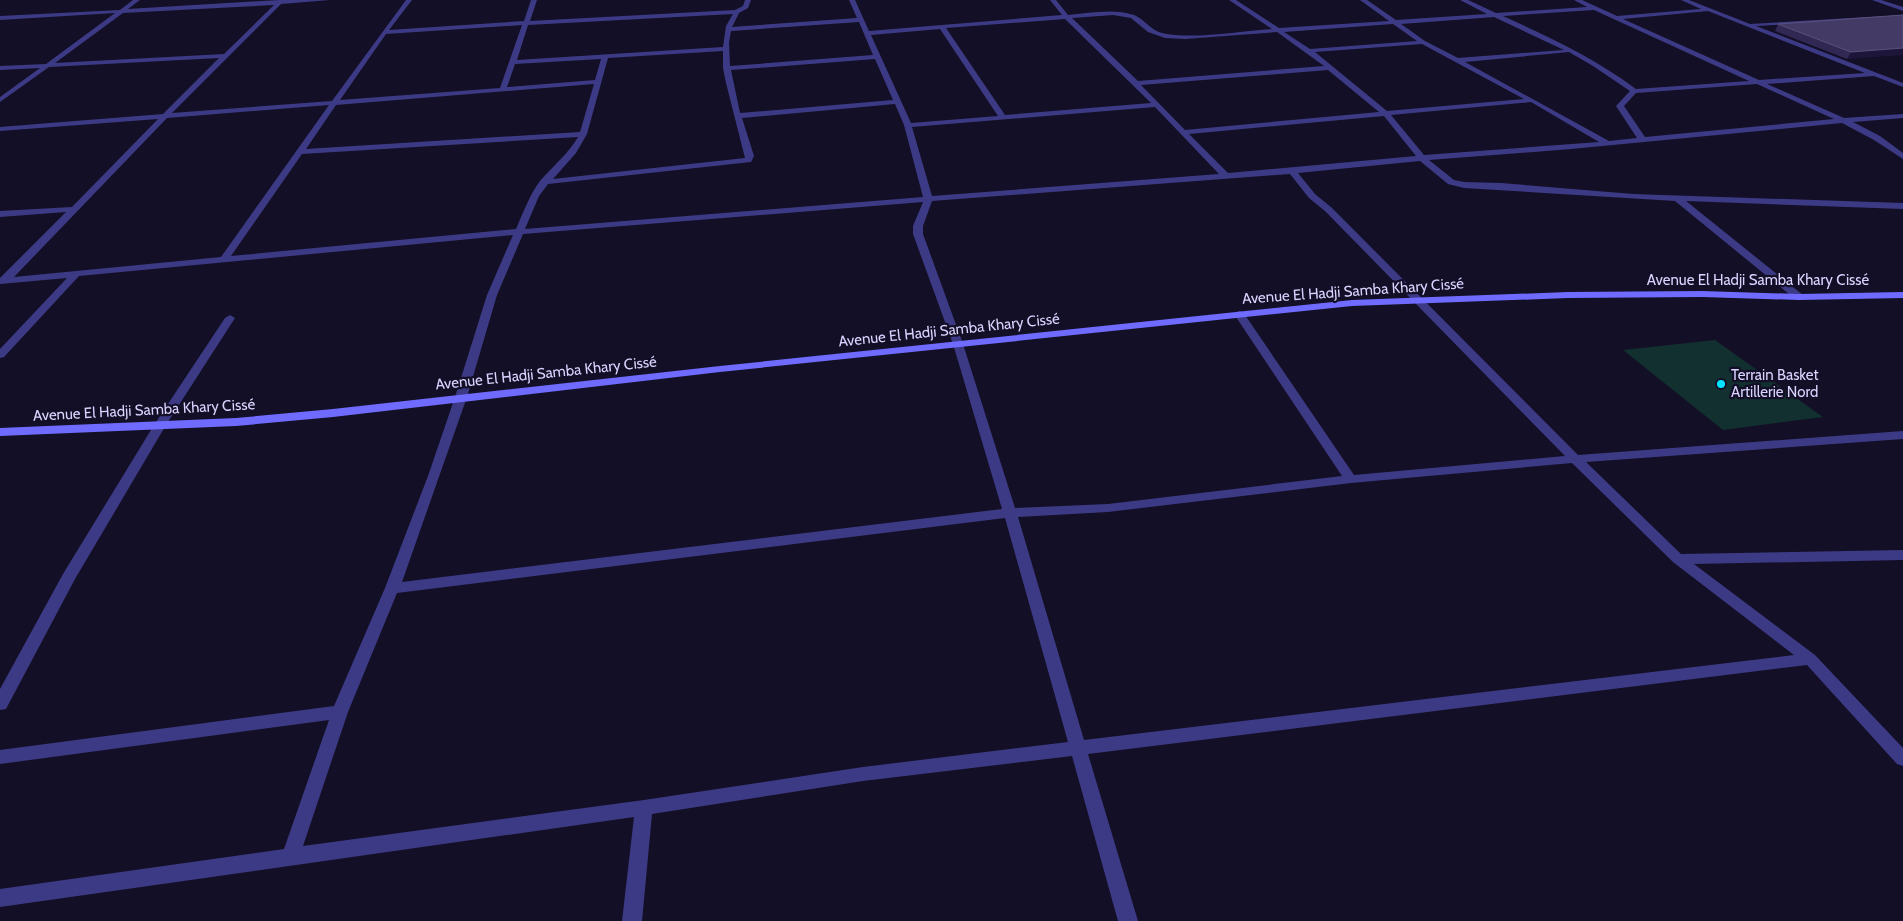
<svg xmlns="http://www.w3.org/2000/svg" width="1903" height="921" viewBox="0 0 1903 921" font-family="Cabin,sans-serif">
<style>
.green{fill:#12302f}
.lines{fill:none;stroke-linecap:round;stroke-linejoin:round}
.street{fill:#3d3a85;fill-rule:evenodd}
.secondary{fill:#6f6bff;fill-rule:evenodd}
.wall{fill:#312854}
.shaded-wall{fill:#1d163a}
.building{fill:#433a66;stroke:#5a527e}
.poi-dot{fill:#00e5ff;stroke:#130f26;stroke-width:2}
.labels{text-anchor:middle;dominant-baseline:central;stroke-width:4.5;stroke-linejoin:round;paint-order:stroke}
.street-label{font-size:15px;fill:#d9d4ff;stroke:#130f26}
.poi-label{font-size:15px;fill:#d9d4ff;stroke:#130f26;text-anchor:start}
</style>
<rect width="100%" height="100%" fill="#130f26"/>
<!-- green -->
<path class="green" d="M1715,340l108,77 -100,13 -100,-80z"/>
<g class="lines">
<!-- street -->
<path class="street" d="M133,0h7l-12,9 151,-9h51l-49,4 -109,109 160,-12 74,-101h6l-23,30 135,-9 7,-21h6l-7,21 205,-11 8,-4 2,-6h6l-3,8 -9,5 -7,14 125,-9 -8,-18h6l14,31 193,-16 -12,-15h6l12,15c21,-2 46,-7 66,0 12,5 17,17 33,19 31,5 73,-3 105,-5l-43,-29h7l43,28 110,-7 -29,-21h7l29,20 91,-6 -27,-14h8l28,13 91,-6 -13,-7h8l35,16 84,-7 -20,-9h8l61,24 153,-9v4l-147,7 147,57v4l-29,-11 -107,8 77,34 59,-4v4l-50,4 27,14 23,17v6l-29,-19 -32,-17 -271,26 -142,11 25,20 10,2 37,1 132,11 270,9v6l-217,-8 117,94v4h-8l-120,-98 -211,-13 -16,-4 -28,-23 -122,12 17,21 17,14 246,247 325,-24v8l-317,23 95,92 222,-4v10l-209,4 121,91 88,93v18l-6,-2 -90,-99 -719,89 50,167h-20l-46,-165 -209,25 -211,33 -10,107h-20l12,-104 -634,90v-18l284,-40 45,-129 -329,44v-14l334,-44 51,-118 43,-112 27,-79 32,-102 26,-60 -434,41 -75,81 -4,1v-9l67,-71 -67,6v-6l66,-66 -66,5v-6l72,-4 86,-88 -158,12v-4l163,-13 56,-56 -170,9 -49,35v-5l40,-29 -40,2v-4l46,-2 69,-51 -115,7v-4l120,-6zM274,5l-50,49 -169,9 68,-50zM1594,10l155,71 -113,8c-41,-31 -87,-52 -133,-73zM1708,11l157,62 -106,7 -136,-61zM733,14l-7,12 -3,21 -206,13 11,-35zM1113,15l18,3 17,14 17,6 20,1 92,-7 47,34 -186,15 -66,-63zM1494,17l70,33 -106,8 -33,-17 -24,-17zM1065,19l86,84 -146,12 -59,-87zM859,22l14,33 -143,11 -1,-23 2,-12zM1393,24l24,17 -107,8 -26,-17zM522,25l-22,63 -160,12 46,-66zM940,29l58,87 -87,7 -40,-88zM1422,44l102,55 -137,12 -72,-59zM723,51v17l3,15 19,75 -192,21 23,-26 11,-19 21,-76zM1569,52l24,14 37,25 -14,15 21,32 -28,3 -144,-79zM601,59l-6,21 -88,7 8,-23zM875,59l18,41 -153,13 -9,-43zM1328,70l51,42 -194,18 -44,-45zM594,84l-14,48 -274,17 30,-44zM1757,84l77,35 -189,18 -21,-31 12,-13zM1531,102l68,40 -175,13 -33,-40zM895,104l9,21 19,72 -398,32 14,-33 9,-12 203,-22 3,-6 -12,-38zM329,105l-108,152 -207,20 153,-159zM1155,107l64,67 -287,22 -20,-69zM1384,116l32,40 -188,17 -39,-39zM578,137c-10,17 -25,29 -38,44 -10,13 -17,32 -24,48l-285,27 71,-102zM1290,174l19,24 17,14 239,244 -211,19 -111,-163 -4,-1 -5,3 108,162 -234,28 -93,4 -52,-164 -40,-110v-8l9,-25zM923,202l-10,24v8l40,110 49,165 -600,73 65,-185 30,-102 26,-61zM1572,463l101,99 121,93 -710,85 -66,-223 90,-5 243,-29zM1005,518l63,224 -205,25 -219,33 -341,46 45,-134 49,-119z
M1872,0h9l22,7v4z
M230,315l5,3 -69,107 -91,154 -69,130 -6,1v-21l63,-115 91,-149 71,-107z"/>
<!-- secondary -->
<path class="secondary" d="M1702,291l97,3 104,-2v6l-104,2 -97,-3 -134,1 -216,8 -632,66 -387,45 -97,9 -236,10v-8l236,-10 97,-9 387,-43 632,-66 216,-8z"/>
</g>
<!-- wall -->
<path class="wall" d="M1903,15l-56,44 -72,-28 3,-7z"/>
<!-- shaded-wall -->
<path class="shaded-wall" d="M1903,48v7l-56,4 4,-7z"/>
<!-- building -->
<path class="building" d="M1903,15v33l-52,4 -73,-28z"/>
<!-- markers -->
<circle class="poi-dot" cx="1721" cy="384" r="5"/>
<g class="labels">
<!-- street labels -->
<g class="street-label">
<text x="1758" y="280">Avenue El Hadji Samba Khary Cissé</text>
<text transform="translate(1353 291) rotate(-4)">Avenue El Hadji Samba Khary Cissé</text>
<text transform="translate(949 330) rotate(-6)">Avenue El Hadji Samba Khary Cissé</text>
<text transform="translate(546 373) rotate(-6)">Avenue El Hadji Samba Khary Cissé</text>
<text transform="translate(144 410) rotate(-3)">Avenue El Hadji Samba Khary Cissé</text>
</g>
<!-- poi labels -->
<g class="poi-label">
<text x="1731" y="375">Terrain Basket<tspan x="1731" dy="17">Artillerie Nord</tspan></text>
</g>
</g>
</svg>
